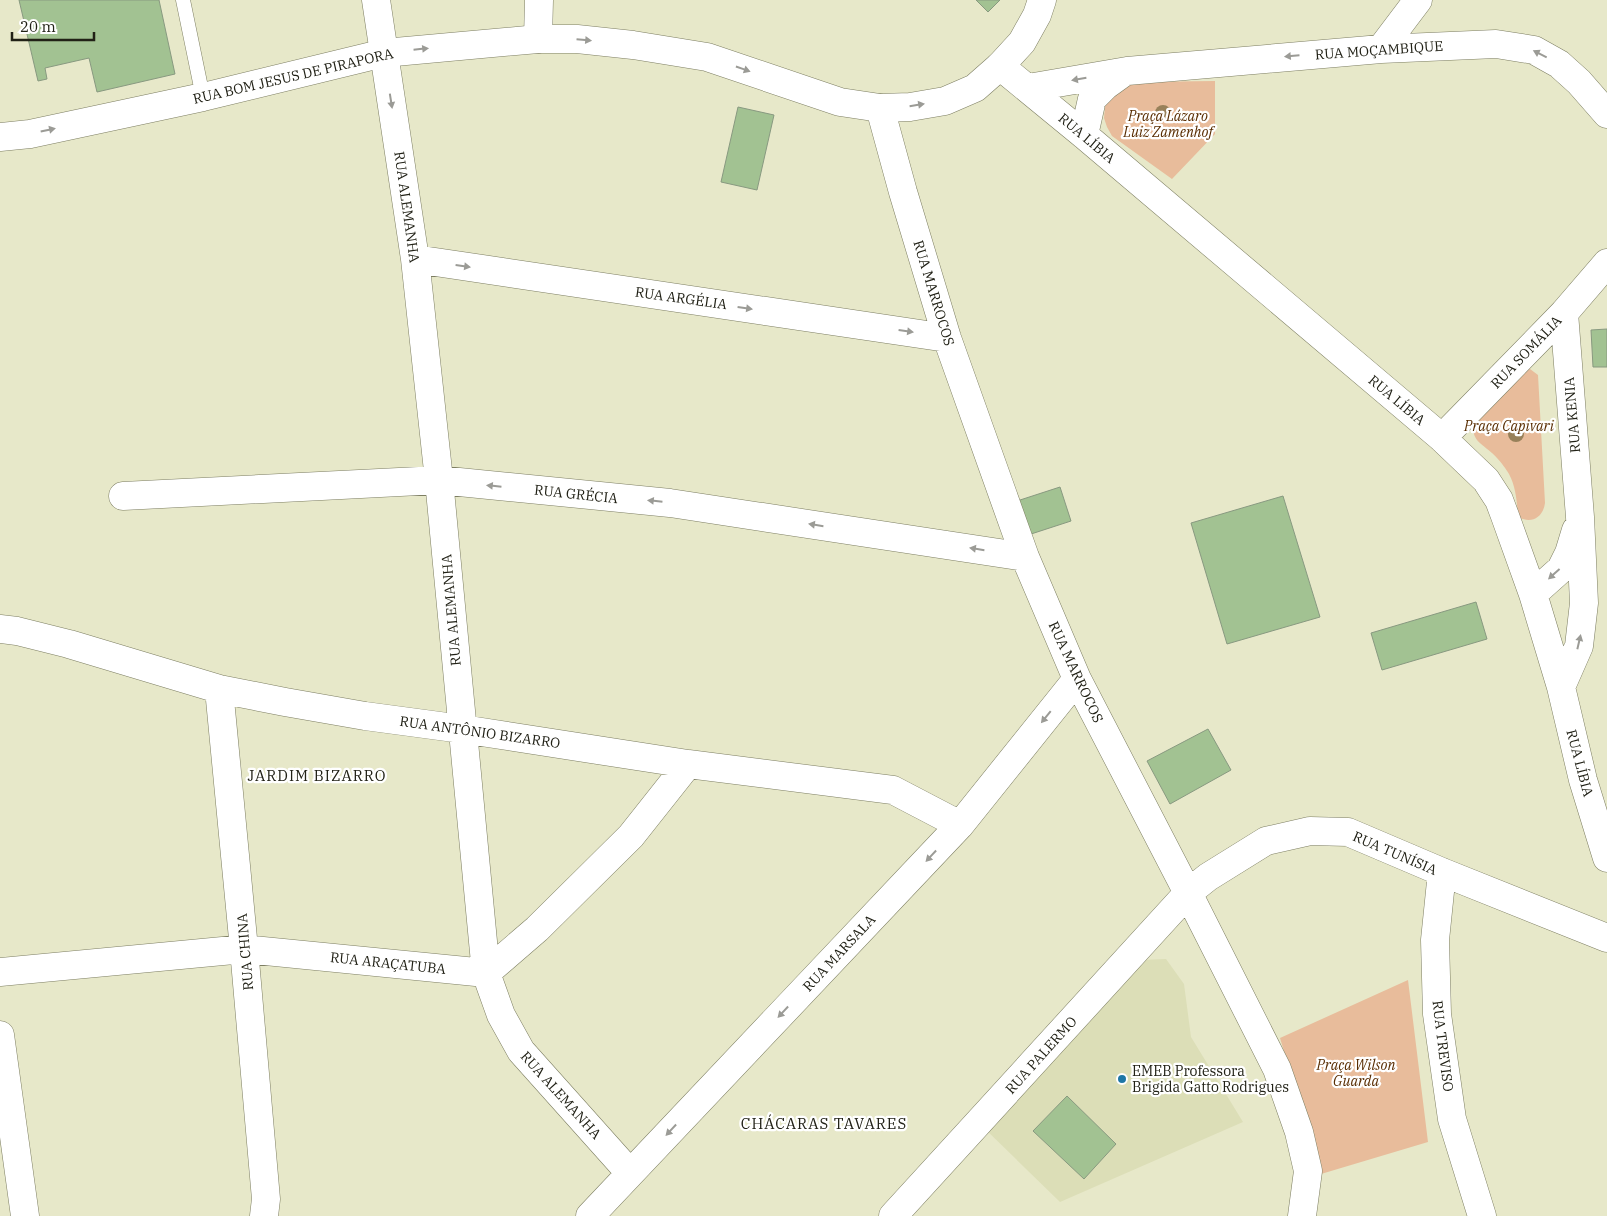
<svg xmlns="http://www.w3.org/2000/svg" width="1607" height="1216" viewBox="0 0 1607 1216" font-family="'IBM Plex Serif',serif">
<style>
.built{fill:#dcdeb7}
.green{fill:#e8bc9b}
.building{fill:#a2c292;stroke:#889980}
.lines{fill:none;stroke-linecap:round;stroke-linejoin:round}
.service-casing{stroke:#7d7e62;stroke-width:15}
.minor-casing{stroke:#7d7e62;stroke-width:29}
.tertiary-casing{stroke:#7d7e62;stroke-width:29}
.service{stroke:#fff;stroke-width:14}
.minor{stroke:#fff;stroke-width:28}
.tertiary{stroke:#fff;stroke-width:28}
.tree{fill:#98815a}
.oneway{fill:#9b9b96}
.poi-dot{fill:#1e77a6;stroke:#fff;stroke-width:2}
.labels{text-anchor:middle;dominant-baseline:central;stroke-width:4.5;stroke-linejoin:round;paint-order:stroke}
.street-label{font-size:14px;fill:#212116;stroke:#fff}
.park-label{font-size:14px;font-style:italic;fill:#582c00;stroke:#fff}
.poi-label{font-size:14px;fill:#212116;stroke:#fff;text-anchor:start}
.neighbourhood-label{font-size:15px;letter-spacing:1px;fill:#212116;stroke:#fff}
</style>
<rect width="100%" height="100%" fill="#e7e8c9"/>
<!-- built -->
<path class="built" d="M1166,959l18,25 7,53 52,85 -183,80 -78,-76 158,-166z"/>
<!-- green -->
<path class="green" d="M1215,81v53l-43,45 -60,-43 -5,-9 -3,-9 1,-11 3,-9 25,-16z
M1525,368l5,1 8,6 7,128c-2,15 -14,21 -27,14 -1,-15 -2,-30 -9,-43 -3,-5 -8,-12 -12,-16 -12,-14 -28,-15 -23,-38z
M1408,980l20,162 -107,32 -41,-136z"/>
<!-- building -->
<path class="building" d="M19,0h140l16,74 -78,18 -8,-34 -44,10 2,11 -9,2z
M976,0h24l-12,12z
M738,107l36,8 -17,75 -36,-8z
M1607,329v38h-14l-2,-37z
M1060,487l11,34 -43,14 -11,-34z
M1283,496l37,121 -93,27 -36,-121z
M1476,602l11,37 -105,31 -11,-37z
M1208,729l23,41 -61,34 -23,-43z
M1067,1096l49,48 -32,35 -51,-48z"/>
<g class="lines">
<!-- service casing -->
<g class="service-casing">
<path id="service" d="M183,0l20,97"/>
</g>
<!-- minor casing -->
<g class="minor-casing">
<path id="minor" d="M376,0l39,259 24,221 47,493 15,42 20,36 109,122
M538,39l1,-39
M1381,49l37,-49
M1000,66l84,69 358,303 44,42 13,20 6,16 28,78 28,93 22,93 24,78
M1028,88l99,-17 254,-22 115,-5 38,6 25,14 20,18 28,32
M880,108l23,84 44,146 78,219 52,122 111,214 89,176 22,63 9,39 -6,45
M1084,135l8,-36 13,-13 18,-13
M415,259l532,79
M1442,438l122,-125 43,-50
M123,496l316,-16 231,23 355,54
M1533,594l28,-25 8,-16 7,-23
M0,629l17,2 52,13 150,45 66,13 80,14 97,13 226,35 205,26 67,35
M1561,687l18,-41 5,-43 -4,-86 -16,-204
M219,689l25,260 22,250 -2,17
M1442,872l-7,68 2,74 15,105 30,97
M0,972l244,-23 242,24 51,-44 94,-93 57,-72
M0,1035l25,181
M590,1216l370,-391 117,-146
M893,1216l295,-323 20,-16 58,-36 44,-10 38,1 94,40 165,66"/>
</g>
<!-- tertiary casing -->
<g class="tertiary-casing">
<path id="tertiary" d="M0,137l30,-3 173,-37 181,-44 154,-14h39l56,6 74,12 133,45 40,6 30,-1 35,-6 30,-13 25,-22 22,-24 15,-27 5,-15"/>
</g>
<!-- service -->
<use href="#service" class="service"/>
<!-- minor -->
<use href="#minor" class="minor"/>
<!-- tertiary -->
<use href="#tertiary" class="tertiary"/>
</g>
<!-- trees -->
<g class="tree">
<circle cx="1163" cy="113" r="8"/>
<circle cx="1516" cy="434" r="8"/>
</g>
<!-- one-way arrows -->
<defs><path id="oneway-solid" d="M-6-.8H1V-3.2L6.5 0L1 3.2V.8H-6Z" transform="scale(1.25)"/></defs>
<g class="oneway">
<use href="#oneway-solid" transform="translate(584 40) rotate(5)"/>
<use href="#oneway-solid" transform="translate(421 49) rotate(-6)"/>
<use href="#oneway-solid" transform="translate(1540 54) rotate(-153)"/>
<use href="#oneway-solid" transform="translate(1292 56) rotate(175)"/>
<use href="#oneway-solid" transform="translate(743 69) rotate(19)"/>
<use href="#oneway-solid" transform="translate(1079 79) rotate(170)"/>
<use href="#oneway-solid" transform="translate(391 101) rotate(81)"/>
<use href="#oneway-solid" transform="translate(917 105) rotate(-9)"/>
<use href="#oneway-solid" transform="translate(48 130) rotate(-12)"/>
<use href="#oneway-solid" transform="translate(463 266) rotate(8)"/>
<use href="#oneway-solid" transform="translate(745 308) rotate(8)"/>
<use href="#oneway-solid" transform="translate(906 331) rotate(8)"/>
<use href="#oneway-solid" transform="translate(494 486) rotate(-174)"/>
<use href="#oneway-solid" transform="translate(655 501) rotate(-174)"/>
<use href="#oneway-solid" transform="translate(816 525) rotate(-171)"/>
<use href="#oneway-solid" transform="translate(977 549) rotate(-171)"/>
<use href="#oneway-solid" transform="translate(1554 574) rotate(138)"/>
<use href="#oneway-solid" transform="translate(1579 642) rotate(-77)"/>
<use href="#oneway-solid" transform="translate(1046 717) rotate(129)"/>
<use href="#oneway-solid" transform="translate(931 856) rotate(133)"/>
<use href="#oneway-solid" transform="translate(783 1012) rotate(133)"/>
<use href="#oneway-solid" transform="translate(671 1130) rotate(133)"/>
</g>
<!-- markers -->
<circle class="poi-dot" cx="1122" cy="1079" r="5"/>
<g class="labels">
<!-- street labels -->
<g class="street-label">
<text transform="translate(1379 50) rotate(-4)">RUA MOÇAMBIQUE</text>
<text transform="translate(293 76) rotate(-13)">RUA BOM JESUS DE PIRAPORA</text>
<text transform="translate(1087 138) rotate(40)">RUA LÍBIA</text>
<text transform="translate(407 207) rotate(82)">RUA ALEMANHA</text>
<text transform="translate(934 293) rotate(73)">RUA MARROCOS</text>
<text transform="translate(681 298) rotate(8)">RUA ARGÉLIA</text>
<text transform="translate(1526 352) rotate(-46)">RUA SOMÁLIA</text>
<text transform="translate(1397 400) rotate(40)">RUA LÍBIA</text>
<text transform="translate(1572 415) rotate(-95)">RUA KENIA</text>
<text transform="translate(576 494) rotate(6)">RUA GRÉCIA</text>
<text transform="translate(451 610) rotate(-95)">RUA ALEMANHA</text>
<text transform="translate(1076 672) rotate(65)">RUA MARROCOS</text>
<text transform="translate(480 732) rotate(8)">RUA ANTÔNIO BIZARRO</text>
<text transform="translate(1580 763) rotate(75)">RUA LÍBIA</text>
<text transform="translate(1395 853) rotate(23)">RUA TUNÍSIA</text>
<text transform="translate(245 952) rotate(-95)">RUA CHINA</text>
<text transform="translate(839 953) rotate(-47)">RUA MARSALA</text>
<text transform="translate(388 963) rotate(6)">RUA ARAÇATUBA</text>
<text transform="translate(1443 1046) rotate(83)">RUA TREVISO</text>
<text transform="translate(1041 1055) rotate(-48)">RUA PALERMO</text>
<text transform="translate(561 1095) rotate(48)">RUA ALEMANHA</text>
</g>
<!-- park labels -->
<g class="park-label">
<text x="1168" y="116">Praça Lázaro<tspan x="1168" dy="16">Luiz Zamenhof</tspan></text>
<text x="1509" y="426">Praça Capivari</text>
<text x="1356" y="1065">Praça Wilson<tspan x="1356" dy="16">Guarda</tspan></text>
</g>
<!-- poi labels -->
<g class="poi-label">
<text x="1132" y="1071">EMEB Professora<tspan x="1132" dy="16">Brigida Gatto Rodrigues</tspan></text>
</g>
<!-- neighbourhood labels -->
<g class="neighbourhood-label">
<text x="317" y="775">JARDIM BIZARRO</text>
<text x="824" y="1123">CHÁCARAS TAVARES</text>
</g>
</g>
<!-- scale -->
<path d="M12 32v8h82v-8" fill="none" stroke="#212116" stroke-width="2.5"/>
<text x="20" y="32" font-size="15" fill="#212116" stroke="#ffffff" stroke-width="4" paint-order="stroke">20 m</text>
</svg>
